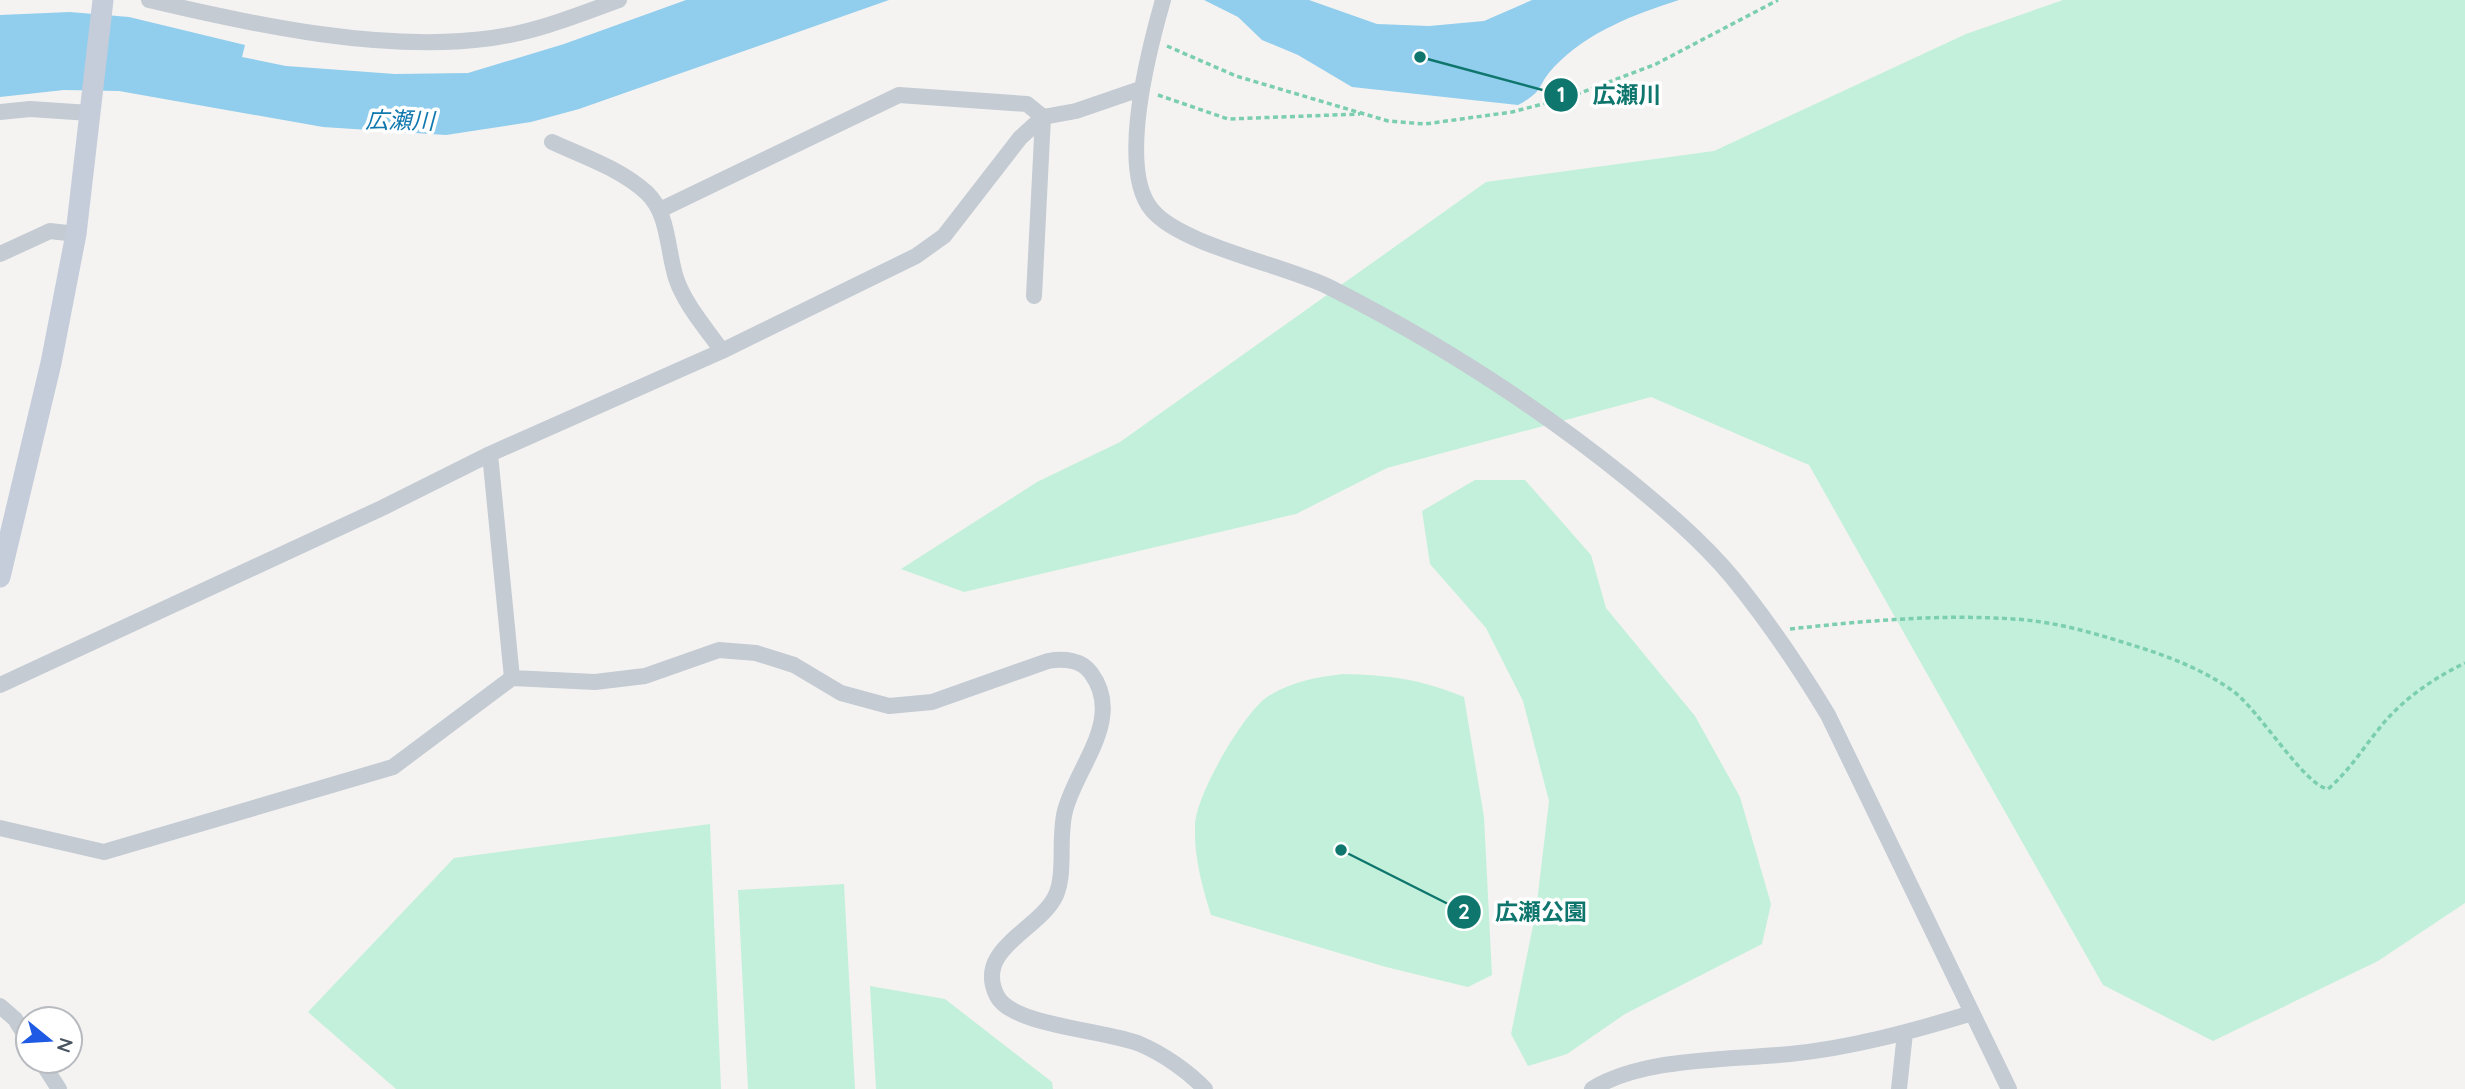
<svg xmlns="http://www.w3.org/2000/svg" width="2465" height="1089" viewBox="0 0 2465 1089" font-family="Quicksand,'Noto Sans JP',sans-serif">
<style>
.green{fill:#c3f0da}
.water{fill:#91cdec}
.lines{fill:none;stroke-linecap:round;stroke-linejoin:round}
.path{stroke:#7bceb0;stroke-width:3.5;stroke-dasharray:5 3.5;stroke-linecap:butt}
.street{stroke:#c4cbd3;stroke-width:16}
.secondary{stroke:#c6cdda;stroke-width:21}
.labels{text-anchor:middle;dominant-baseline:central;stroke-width:7;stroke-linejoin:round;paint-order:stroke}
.water-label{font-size:23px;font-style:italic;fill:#0f78ae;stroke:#fff}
.leader{fill:none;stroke:#0f766e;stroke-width:2.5}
.callout-dot{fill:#0f766e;stroke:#fff;stroke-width:2.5}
.mark-label{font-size:21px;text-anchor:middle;font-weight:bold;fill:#fff}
.callout-label{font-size:23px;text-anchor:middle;font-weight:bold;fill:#0f766e;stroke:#fff;stroke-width:7;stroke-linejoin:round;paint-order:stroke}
</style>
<rect width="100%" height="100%" fill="#f4f3f2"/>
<!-- green -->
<path class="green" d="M2063,0h402v903l-87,58 -165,80 -110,-56 -294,-520 -158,-68 -264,71 -91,46 -332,78 -63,-23 136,-87 83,-40 366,-260 228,-31 252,-117z
M1475,480h50l66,75 15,53 89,108 45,81 31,107 -9,40 -137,70 -58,40 -39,12 -17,-32 25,-123 13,-110 -26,-100 -37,-73 -56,-64 -8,-53z
M1343,674c47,1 77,5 121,23l20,120 8,158 -24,12 -82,-20 -175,-52c-9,-29 -17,-58 -16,-89 0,-30 48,-112 72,-129 23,-15 50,-20 76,-23z
M710,824l11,265h-325l-88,-77 146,-154z
M844,884l11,205h-107l-10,-199z
M870,986l75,13 107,83 1,7h-177z"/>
<!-- water -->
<path class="water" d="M686,0h203l-310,109 -48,13 -85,13 -123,-8 -204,-36 -55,-1 -64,7v-82l70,-3 59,5 116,28 -3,12 44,9 109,8 73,-1 96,-29z
M1204,0h105l68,24 52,2 55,-5 48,-21h147c-44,14 -92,32 -125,67 -18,19 -8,23 -36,38l-166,-18 -54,-32 -36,-15 -24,-23z"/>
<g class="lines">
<!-- path -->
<path class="path" d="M1167,46l69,30 152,45 37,3 87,-12 58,-15 86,-33 122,-64
M1158,95l70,24 132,-5
M1790,629c74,-8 148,-15 223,-10 40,2 81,14 119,26 36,11 70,24 101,46 26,19 72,95 95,98 21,-18 33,-38 50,-59 22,-29 54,-51 87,-67"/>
<!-- street -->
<path class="street" d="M149,0c105,25 236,53 343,38 44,-6 86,-23 127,-38
M1163,0c-14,49 -46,169 -11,210 29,35 132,55 177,77 105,53 205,117 296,190 38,31 76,63 107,100 36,44 67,90 96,138l181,374
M0,112l30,-3 60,4
M552,142c31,14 69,27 95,51 22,21 20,57 29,85 9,27 30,50 46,73
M660,210l239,-115 128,9 16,13
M0,254l50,-23 26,3
M1034,296l9,-179
M490,454l22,224
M0,685l382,-177 108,-54 232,-103 194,-95 28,-20 76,-98 23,-21 33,-6 64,-22
M0,828l104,24 289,-85 119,-89 83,4 50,-6 74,-26 37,3 38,12 47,28 48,13 43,-4 116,-41c16,-3 34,-1 43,12 34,46 -15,94 -26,138 -7,27 1,61 -9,84 -16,35 -83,54 -59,101 15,30 110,34 143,48 23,10 48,27 65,45
M0,1006l15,13 13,21
M41,1061l18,28
M1592,1089c52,-32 138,-29 198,-35 61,-6 123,-23 182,-41
M1899,1089l6,-56"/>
<!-- secondary -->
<path class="secondary" d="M0,577l51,-214 25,-129 27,-234"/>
</g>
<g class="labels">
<!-- water labels -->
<g class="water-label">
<text transform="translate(400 120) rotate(1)">広瀬川</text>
</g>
</g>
<!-- callouts -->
<path class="leader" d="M1420 57L1561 95M1341 850L1464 912"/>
<g class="callout-dot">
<circle cx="1420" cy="57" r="7"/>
<circle cx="1341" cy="850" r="7"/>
<circle cx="1561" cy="95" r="18"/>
<circle cx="1464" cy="912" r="18"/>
</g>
<g class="mark-label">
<text x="1561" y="102">1</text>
<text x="1464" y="919">2</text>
</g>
<g class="callout-label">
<text x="1627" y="103">広瀬川</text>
<text x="1541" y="920">広瀬公園</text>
</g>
<!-- north arrow -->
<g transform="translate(49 1040) rotate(108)"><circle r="33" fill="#ffffff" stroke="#b7babf" stroke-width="2"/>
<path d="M0-5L12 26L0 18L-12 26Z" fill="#1e5ae3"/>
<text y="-10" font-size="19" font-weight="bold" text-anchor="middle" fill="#4a5360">N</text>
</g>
</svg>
